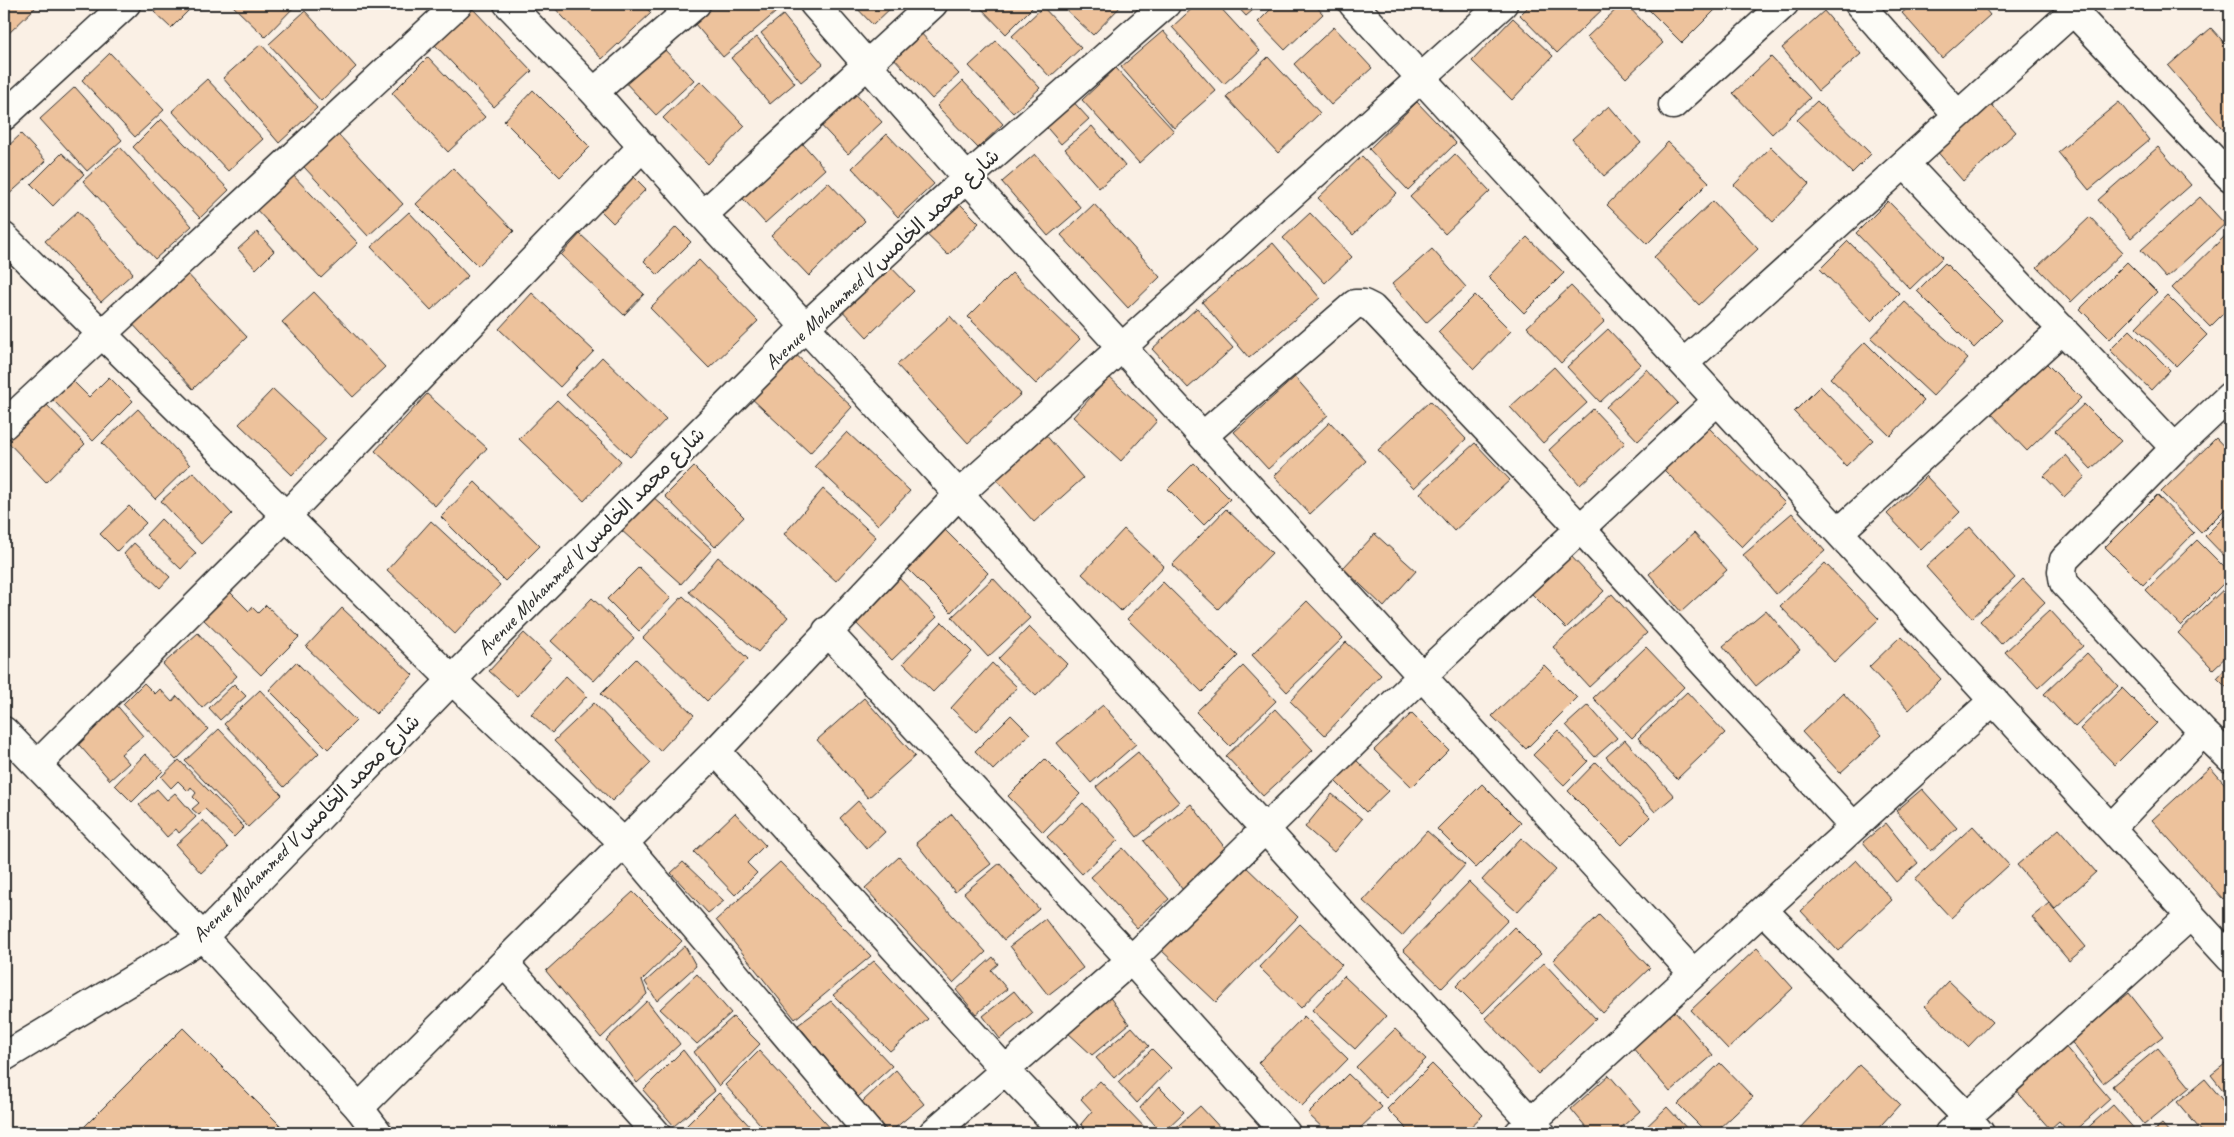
<svg xmlns="http://www.w3.org/2000/svg" width="2234" height="1137" viewBox="0 0 2234 1137" font-family="Caveat,'Playpen Sans Arabic',sans-serif">
<style>
.building{fill:#edc29c;stroke:#2b2b2b}
.lines{fill:none;stroke-linecap:round;stroke-linejoin:round}
.street-casing{stroke:#2b2b2b;stroke-width:31}
.secondary-casing{stroke:#2b2b2b;stroke-width:31}
.street{stroke:#fdfcf7;stroke-width:28}
.secondary{stroke:#fdfcf7;stroke-width:28}
.labels{text-anchor:middle;dominant-baseline:central;stroke-width:5;stroke-linejoin:round;paint-order:stroke}
.street-label{font-size:20px;fill:#2b2b2b;stroke:#fdfcf7}
</style>
<rect width="100%" height="100%" fill="#faf0e5"/>
<filter id="ink" filterUnits="userSpaceOnUse"><feTurbulence type="fractalNoise" baseFrequency=".02" numOctaves="2"/><feDisplacementMap in="SourceGraphic" scale="10" xChannelSelector="R" yChannelSelector="G"/><feConvolveMatrix kernelMatrix="1 2 1 2 8 2 1 2 1" color-interpolation-filters="sRGB"/></filter>
<g filter="url(#ink)">
<!-- building -->
<path class="building" d="M4,4h35l-35,34z
M163,4h32l-24,24 -17,-16z
M231,4h66l-32,33z
M393,4h11l-6,5z
M551,4h91l9,9 -49,46z
M702,4h77l3,3 -59,50 -35,-41z
M853,4h42l-22,21z
M977,4h59l-30,30z
M1060,4h60l2,1 -29,30z
M1197,4h20l43,47 -36,33 -52,-57z
M1235,4h25l-14,12z
M1276,4h38l9,10 -38,36 -27,-28z
M1531,4h77l-51,49 -37,-38z
M1622,4h4l37,39 -37,35 -39,-41z
M1643,4h78l-39,39z
M1913,4h68l9,11 -48,43 -40,-45z
M1043,7l38,41 -31,29 -38,-41z
M473,9l59,62 -38,36 -59,-62z
M305,11l51,56 -35,34 -52,-57z
M1824,11l37,43 -43,37 -36,-43z
M783,15l40,49 -22,18 -40,-49z
M1513,18l40,38 -41,44 -40,-39z
M1334,27l38,41 -41,37 -37,-41z
M2211,28l19,21v84l-2,2 -60,-69z
M918,30l41,44 -27,25 -41,-44z
M1163,31l53,60 -42,37 -53,-61z
M757,37l38,46 -25,21 -39,-46z
M996,41l44,47 -27,25 -44,-47z
M261,44l56,64 -38,35 -56,-65z
M659,44l35,36 -38,35 -34,-36z
M110,53l54,57 -29,27 -53,-57z
M428,57l57,60 -37,35 -56,-59z
M1268,57l52,56 -42,40 -52,-56z
M1771,57l39,41 -38,36 -39,-41z
M1116,68l58,63 -35,32 -57,-63z
M207,79l56,60 -35,32 -56,-60z
M701,81l44,45 -37,38 -45,-46z
M963,81l40,43 -25,24 -41,-42z
M848,86l34,36 -34,32 -34,-36z
M75,87l47,53 -35,31 -47,-52z
M533,90l57,57 -30,30 -56,-56z
M1069,97l20,22 -28,25 -19,-22z
M1987,99l29,33 -53,49 -29,-33z
M1817,101l54,53 -19,19 -55,-53z
M1417,102l39,41 -48,47 -39,-41z
M2119,102l30,38 -60,50 -31,-38z
M1609,106l32,37 -37,33 -32,-37z
M161,119l68,71 -29,28 -67,-71z
M1092,126l33,40 -26,22 -34,-39z
M21,134l25,27 -41,37 -1,-48z
M338,134l65,70 -35,32 -64,-69z
M887,134l47,50 -36,33 -46,-49z
M796,136l29,33 -60,54 -29,-32z
M1668,142l41,40 -62,62 -40,-39z
M120,147l72,79 -37,33 -72,-78z
M1771,147l38,37 -36,38 -39,-37z
M2158,147l33,38 -60,53 -33,-38z
M62,153l22,21 -31,32 -22,-22z
M1035,154l46,54 -33,28 -46,-54z
M1455,154l35,37 -45,43 -35,-37z
M1362,156l35,37 -44,42 -35,-37z
M453,168l61,63 -36,35 -62,-62z
M288,170l70,73 -37,35 -69,-73z
M631,174l15,15 -33,34 -15,-15z
M828,182l37,39 -56,55 -38,-40z
M952,196l27,27 -31,32 -28,-27z
M2200,197l25,27 -59,54 -25,-28z
M1713,201l45,48 -59,56 -45,-48z
M1888,201l55,56 -33,32 -54,-56z
M1094,204l66,73 -32,31 -67,-73z
M78,211l55,62 -32,29 -56,-61z
M409,212l59,64 -37,34 -60,-63z
M1310,213l42,44 -27,26 -42,-45z
M2090,217l33,35 -52,50 -34,-35z
M676,227l15,15 -33,33 -14,-14z
M2230,231v76l-20,20 -38,-39z
M257,232l17,19 -18,18 -18,-20z
M580,234l64,60 -20,21 -63,-60z
M1527,237l37,36 -40,40 -36,-36z
M1848,241l51,52 -28,28 -51,-52z
M1273,243l47,55 -71,60 -47,-56z
M1432,249l34,38 -40,36 -34,-39z
M699,260l59,61 -49,47 -59,-60z
M884,260l30,31 -47,46 -30,-32z
M2127,262l30,30 -47,47 -30,-30z
M1945,263l57,57 -28,28 -57,-57z
M182,268l65,69 -54,52 -65,-70z
M1012,273l68,66 -44,45 -68,-67z
M1571,286l34,35 -44,42 -34,-36z
M314,292l71,75 -32,30 -71,-75z
M532,293l62,58 -34,36 -61,-58z
M1475,295l36,36 -37,38 -36,-37z
M2167,295l40,40 -31,31 -40,-39z
M1905,302l63,57 -35,37 -62,-58z
M1197,308l36,40 -45,40 -36,-39z
M950,316l71,78 -53,49 -71,-78z
M1608,329l33,35 -41,38 -33,-35z
M2130,330l40,40 -19,20 -41,-40z
M1865,342l59,59 -34,35 -60,-58z
M791,350l61,57 -42,46 -61,-57z
M602,357l64,62 -36,38 -64,-62z
M2043,360l38,38 -54,53 -37,-39z
M1554,367l33,36 -44,40 -33,-36z
M1647,369l31,34 -40,38 -32,-34z
M109,377l24,24 -40,40 -42,-43 20,-19 18,18z
M1109,377l48,44 -36,40 -48,-44z
M1295,377l33,38 -60,54 -34,-37z
M1820,386l53,54 -27,26 -52,-54z
M273,389l53,50 -34,36 -53,-51z
M427,394l60,54 -52,58 -60,-55z
M42,400l43,44 -39,38 -42,-44z
M557,400l64,61 -37,40 -65,-62z
M1430,401l36,38 -52,49 -36,-38z
M2084,404l37,37 -30,28 -36,-38z
M138,409l52,56 -35,34 -53,-56z
M1593,409l32,34 -45,42 -31,-35z
M1330,422l36,39 -56,53 -36,-38z
M1707,426l78,77 -43,44 -78,-77z
M847,432l63,59 -32,34 -63,-59z
M1044,433l39,45 -49,44 -40,-45z
M2216,438l14,15v51l-29,29 -40,-41z
M1475,443l35,37 -56,51 -34,-38z
M2066,455l19,22 -21,20 -20,-21z
M1194,463l36,36 -26,26 -36,-36z
M694,467l50,50 -29,30 -50,-51z
M193,472l39,42 -31,30 -40,-43z
M1926,476l34,36 -39,38 -34,-36z
M475,482l65,64 -35,35 -64,-64z
M823,489l53,48 -40,44 -52,-47z
M2157,495l37,38 -51,52 -38,-38z
M652,496l60,53 -31,35 -60,-54z
M129,506l17,17 -29,28 -17,-17z
M1226,509l46,44 -54,56 -46,-44z
M2230,511v51l-25,-26z
M1792,513l33,38 -49,43 -33,-39z
M161,519l35,34 -15,16 -35,-34z
M431,521l69,64 -45,49 -68,-64z
M1970,527l45,51 -43,40 -46,-51z
M944,529l44,44 -37,39 -45,-45z
M1124,529l40,37 -43,45 -39,-37z
M1694,533l33,37 -46,42 -32,-38z
M1375,534l41,37 -32,36 -41,-39z
M2197,540l33,33v4l-49,49 -35,-36z
M134,543l36,34 -10,11 -36,-34z
M1569,554l35,37 -38,37 -36,-36z
M718,557l70,60 -30,35 -69,-60z
M1825,563l54,56 -45,43 -54,-56z
M639,567l32,31 -32,33 -32,-32z
M895,574l42,43 -45,43 -41,-42z
M993,578l37,40 -42,39 -36,-40z
M2023,579l22,23 -44,42 -21,-23z
M1163,582l75,74 -36,36 -75,-73z
M2230,583v70l-17,16 -35,-36z
M229,591l20,20 3,-4 6,6 8,-8 33,32 -38,38 -58,-56z
M1612,594l35,39 -58,54 -36,-40z
M683,596l65,63 -41,42 -64,-63z
M592,598l42,40 -40,43 -43,-40z
M1307,601l36,37 -56,54 -35,-37z
M342,608l71,67 -37,39 -70,-67z
M1766,610l34,40 -44,36 -33,-40z
M2050,610l33,36 -45,42 -33,-36z
M942,622l30,30 -39,40 -30,-29z
M1029,627l38,37 -31,32 -38,-37z
M198,633l39,43 -35,32 -39,-44z
M524,633l27,25 -34,38 -28,-25z
M1901,636l40,43 -32,31 -40,-43z
M1346,642l35,33 -56,60 -35,-34z
M1646,647l38,40 -52,51 -39,-40z
M2087,653l31,33 -43,41 -31,-33z
M636,659l58,56 -34,36 -59,-57z
M296,662l60,59 -28,28 -59,-59z
M992,663l25,24 -41,45 -25,-24z
M2230,664v27l-13,-13z
M1544,665l33,33 -51,51 -34,-33z
M1243,666l33,35 -46,45 -34,-34z
M566,676l21,20 -35,37 -21,-19z
M144,683l11,11 5,-5 12,13 5,-6 31,33 -32,31 -53,-56z
M234,684l12,12 -26,24 -11,-12z
M2122,688l35,35 -42,42 -35,-36z
M260,690l59,63 -35,34 -60,-63z
M1687,692l38,41 -48,46 -39,-41z
M1843,693l39,42 -42,38 -38,-41z
M864,698l51,58 -47,42 -51,-58z
M114,702l29,34 -22,18 8,9 -19,17 -37,-42z
M594,703l57,60 -39,38 -58,-60z
M1103,705l33,39 -45,39 -34,-40z
M1588,705l29,33 -22,19 -29,-32z
M1275,709l38,41 -50,46 -37,-40z
M1412,713l37,37 -37,37 -38,-37z
M1011,715l19,19 -37,36 -18,-19z
M219,729l63,66 -34,32 -63,-66z
M1558,730l30,31 -24,24 -31,-30z
M1625,740l49,56 -19,16 -49,-55z
M1138,752l41,50 -42,35 -41,-50z
M145,754l18,17 -31,31 -17,-17z
M1354,758l34,33 -22,21 -33,-33z
M1045,759l35,35 -37,38 -35,-36z
M179,760l65,67 -10,10 -29,-28 -6,6 -7,-6 7,-6 -6,-6 3,-4 -5,-6 -3,4 -10,-10 -7,7 -10,-11z
M1596,762l54,55 -28,28 -54,-54z
M2210,767l20,23v89l-2,2 2,2v9l-7,7 -71,-79z
M1482,784l39,39 -45,45 -39,-39z
M157,789l10,11 8,-7 21,24 -17,16 -3,-4 -9,8 -28,-32z
M1922,789l35,39 -26,23 -35,-40z
M1332,794l30,25 -28,33 -29,-25z
M858,801l27,31 -18,17 -27,-31z
M1083,803l35,37 -36,34 -35,-37z
M1191,804l38,49 -46,37 -39,-49z
M735,813l30,32 -18,18 10,10 -22,22 -41,-43z
M952,814l39,50 -36,28 -39,-49z
M203,820l25,28 -27,25 -25,-28z
M1886,823l32,40 -22,19 -33,-40z
M1973,826l36,39 -58,53 -36,-39z
M2059,829l37,43 -41,37 -38,-44z
M1427,831l38,34 -63,71 -39,-35z
M1521,838l35,32 -39,42 -35,-32z
M1123,848l46,51 -32,29 -46,-51z
M899,857l87,95 -33,31 -88,-95z
M1856,860l36,40 -54,51 -37,-40z
M683,862l41,39 -16,12 -37,-40z
M780,862l91,94 -76,63 -79,-99z
M1000,863l39,46 -35,31 -40,-47z
M1242,863l56,54 -82,85 -56,-53z
M1469,882l39,38 -66,68 -39,-38z
M633,892l49,49 -40,39 5,14 -46,44 -55,-67z
M2049,903l37,44 -17,14 -37,-44z
M1599,915l51,53 -47,45 -50,-53z
M1045,919l38,49 -35,27 -38,-49z
M1300,924l42,41 -41,43 -42,-41z
M1514,927l27,27 -58,59 -27,-27z
M685,946l11,20 -39,35 -12,-19z
M1757,948l36,40 -65,61 -37,-39z
M993,957l5,7 -7,6 16,19 -31,25 -20,-24z
M874,961l54,58 -38,32 -57,-56z
M1544,963l52,56 -58,55 -53,-56z
M697,974l34,39 -34,31 -37,-35z
M1344,976l42,40 -31,33 -43,-39z
M1949,981l43,41 -24,25 -43,-41z
M1014,991l18,22 -32,26 -17,-23z
M1106,992l23,32 -37,31 -25,-23z
M2129,993l34,43 -60,47 -33,-43z
M647,1001l33,43 -43,39 -31,-43z
M831,1001l61,65 -34,31 -60,-72z
M1675,1011l38,44 -43,37 -38,-45z
M1304,1016l44,43 -46,47 -44,-43z
M733,1017l27,27 -41,42 -25,-34z
M1132,1027l17,19 -35,32 -18,-20z
M183,1028l105,105h-210z
M1395,1029l31,30 -40,39 -30,-31z
M2063,1044l47,55 -38,34h-3l-10,-12 -9,8 -36,-41z
M2158,1048l32,39 -46,38 -32,-39z
M1152,1049l19,19 -34,35 -19,-21z
M683,1050l32,41 -41,35 -31,-36z
M759,1051l76,82h-67l-43,-48z
M2230,1060v39l-19,-24z
M1720,1063l33,34 -38,36h-8l-29,-29z
M1432,1064l51,51 -19,18h-53l-24,-24z
M1859,1065l41,39 -26,29h-72l-4,-3z
M896,1070l28,34 -35,29 -27,-31z
M1348,1074l34,33 -27,26h-27l-20,-19z
M1609,1075l31,36 -25,22h-24l-20,-24z
M2205,1079l25,30v17l-9,7h-18l-26,-31z
M1100,1081l50,52h-60l-9,-9 11,-13 -11,-12z
M1159,1087l25,25 -22,21 -22,-25z
M719,1093l37,40h-70l-3,-4z
M2113,1105l24,27 -2,1h-53z
M1200,1106l25,27h-55z
M1667,1107l24,26h-51z
M1039,1123l9,10h-20z
M2162,1124l8,9h-19z"/>
<g class="lines">
<!-- street casing -->
<g class="street-casing">
<path id="street" d="M508,4l86,88 109,123 562,614 276,304
M814,4l153,174 726,795
M1353,4l877,954
M1859,4l98,110
M2073,11l157,166
M594,92l102,-88
M1673,105l111,-101
M4,116l122,-112
M1905,164l270,284
M703,215l230,-211
M4,237l448,443 173,164 244,289
M1684,363l397,-359
M2230,396l-55,52 -111,112 -2,11 2,12 139,149 27,26
M4,425l454,-421
M1204,435l151,-131h9l8,4 209,221 272,297
M1839,532l224,-203
M827,631l304,329 155,173
M716,751l290,320 59,62
M38,764l248,-248 357,-370
M2111,828l92,-96
M1764,911l203,206 13,16
M505,964l151,169
M4,1057l199,-120 249,-257 354,-354 161,-148 199,-174
M359,1108l357,-357 242,-256 545,-491
M933,1133l198,-173 290,-283 297,-277
M1519,1133c159,-144 315,-290 475,-433
M1949,1133l242,-218"/>
</g>
<!-- secondary casing -->
<g class="secondary-casing">
<path id="secondary" d="M4,731l199,206 156,171 19,25"/>
</g>
<!-- street -->
<use href="#street" class="street"/>
<!-- secondary -->
<use href="#secondary" class="secondary"/>
</g>
</g>
<g class="labels">
<!-- street labels -->
<g class="street-label">
<text transform="translate(882 259) rotate(-43)">Avenue Mohammed V شارع محمد الخامس</text>
<text transform="translate(591 541) rotate(-45)">Avenue Mohammed V شارع محمد الخامس</text>
<text transform="translate(306 828) rotate(-45)">Avenue Mohammed V شارع محمد الخامس</text>
</g>
</g>
<!-- margin -->
<rect width="2234" height="1137" fill="none" stroke="#fdfcf7" stroke-width="20"/>
<rect x="10" y="10" width="2214" height="1117" fill="none" stroke="#2b2b2b" stroke-width="2" filter="url(#ink)"/>
</svg>
